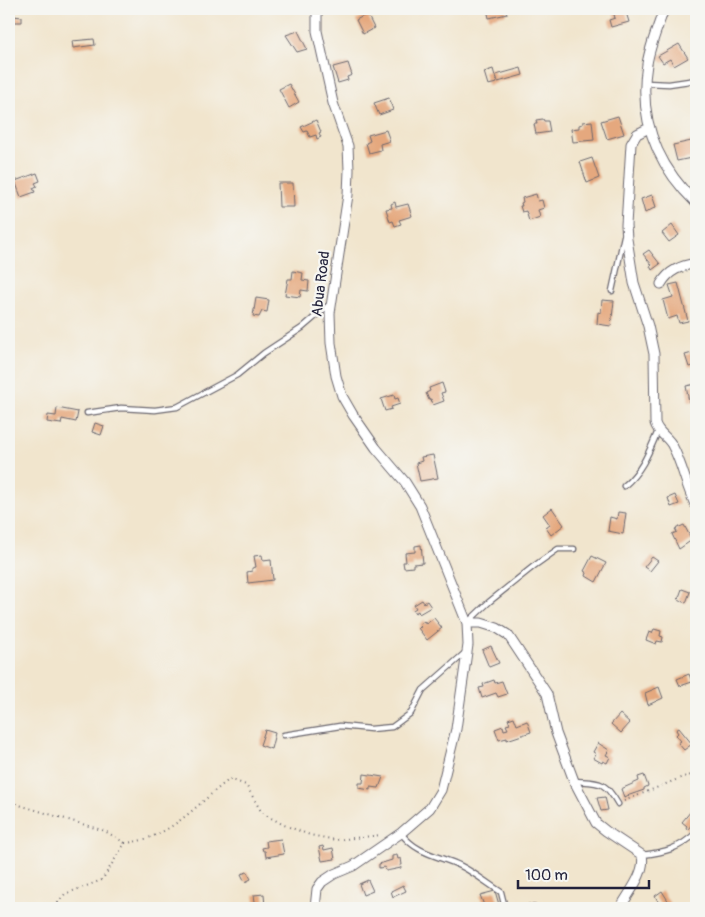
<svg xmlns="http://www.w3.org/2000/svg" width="705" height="917" viewBox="0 0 705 917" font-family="Pangolin,sans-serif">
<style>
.building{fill:#e5a87e}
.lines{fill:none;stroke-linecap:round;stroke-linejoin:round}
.lane-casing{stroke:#6a666e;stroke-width:7}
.street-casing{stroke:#6a666e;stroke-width:11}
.path{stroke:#6a666e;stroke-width:2;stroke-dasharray:1 4;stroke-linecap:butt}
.lane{stroke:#fff;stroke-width:4.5}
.street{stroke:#fff;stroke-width:9}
.labels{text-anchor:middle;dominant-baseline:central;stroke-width:4.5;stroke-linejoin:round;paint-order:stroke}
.street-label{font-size:15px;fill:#22223b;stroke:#f6f6f2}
</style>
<rect width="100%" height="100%" fill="#f6f6f2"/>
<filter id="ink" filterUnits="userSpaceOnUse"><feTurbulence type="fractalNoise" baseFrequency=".02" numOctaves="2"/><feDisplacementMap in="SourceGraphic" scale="10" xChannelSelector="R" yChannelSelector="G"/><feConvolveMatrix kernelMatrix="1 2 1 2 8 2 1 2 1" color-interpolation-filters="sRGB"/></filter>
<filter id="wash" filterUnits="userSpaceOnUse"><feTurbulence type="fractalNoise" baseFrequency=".0096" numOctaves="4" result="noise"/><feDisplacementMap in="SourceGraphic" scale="20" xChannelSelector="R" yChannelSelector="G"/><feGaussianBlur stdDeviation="1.12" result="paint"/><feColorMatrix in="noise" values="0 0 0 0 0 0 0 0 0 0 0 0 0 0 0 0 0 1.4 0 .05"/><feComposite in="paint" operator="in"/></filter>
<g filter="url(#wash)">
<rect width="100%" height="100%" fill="#f1e5cd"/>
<g id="blocks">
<!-- building -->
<path class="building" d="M487,9h19l1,5 -18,4z
M621,9h4l4,13 -18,5 -2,-7 6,-2 -2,-7z
M367,14l7,14 -11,6 -7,-14z
M13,16l9,1v5h-9z
M298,31l9,18 -10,3 -11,-17z
M94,39l1,6 -22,3 -1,-7z
M679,44l9,14 -14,8 -4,-7 -7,4 -5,-7z
M348,63l4,12 -5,2 1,3 -10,3 -5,-16z
M521,68l2,7 -25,7 -2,-7z
M493,69l4,14 -9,2 -4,-13z
M289,84l10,18 -10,6 -10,-19z
M389,98l4,12 -14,5 -5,-12z
M618,116l6,18 -17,5 -6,-18z
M543,119l1,2h4l2,11 -14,2 -2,-10h3l-1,-4z
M316,120l5,12 -2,1 2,4 -4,2 -1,-4 -6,2 -3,-6 -3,1 -3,-5z
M592,121l2,19 -21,2 -2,-13 8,-1v-3l4,-1v-2z
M386,130l4,11 -10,3 1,6 -12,3 -3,-10 4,-2 -2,-6z
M696,140v17l-19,4 -4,-16z
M592,158l7,20 -12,5 -7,-21z
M37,173l3,8 -5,2 2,3 -4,2 2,4 -14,5 -6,-16z
M278,183h15l1,24h-15z
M536,194l2,7 4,-1 2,8 -6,2 2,7 -11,4 -3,-10 -4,1 -2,-6h2l-1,-3 2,-1 -1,-4z
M652,195l4,12 -11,6 -4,-14z
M395,202l1,5 12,-3 4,12 -13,4 2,4 -6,2 -2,-5 -3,1 -4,-13 6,-1 -1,-4z
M672,225l7,10 -10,7 -7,-9z
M649,250l11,14 -8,6 -2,-4 2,-1 -9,-11z
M293,271l10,2 -1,7 7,1 -1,10 -7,-1 -1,7 -15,-2 3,-16h4z
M678,283l10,38 -9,2 -2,-7 -9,3 -5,-19 10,-3 -4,-12z
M256,298l13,2 -2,12 -5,-1 -3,6 -6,-1z
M602,300l12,1 -3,25 -14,-2 1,-12 3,1z
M696,352v16l-2,1 -1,-3 -4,1 -4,-12z
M442,383l3,9 -4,1 3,8 -11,4 -2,-6 -2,1 -3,-7 4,-2 -1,-3z
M696,384v17l-7,1 -3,-16z
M394,395l1,4 3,-1 2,6 -9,3 1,2 -7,2 -4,-12z
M57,408l21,4 -2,10 -14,-3 -1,5 -14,-2 1,-7 8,1z
M95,423l9,3 -3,9 -9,-3z
M433,455l5,23 -18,3 -4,-18 6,-2 -1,-4z
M675,495l4,9 -8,3 -3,-9z
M552,508l12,17 -13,10 -5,-7 4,-3 -7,-10z
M618,512l8,1 -3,21 -15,-3 2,-14 7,2z
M684,525l8,15 -13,9 -7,-15 5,-2 -2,-3z
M421,545l2,18 -10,1v3l-9,1 -1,-6h3l-1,-9 10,-1v-6z
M262,555l1,6 8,-1 2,20 -25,3 -1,-11 5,-1v-3l4,-1 -2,-11z
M592,556l14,7 -10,19 -10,-6 1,-3 -3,-2z
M652,557l6,4 -8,10 -6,-4z
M682,589l8,3 -4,11 -8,-3z
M422,600l2,3 3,-2 4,6 -12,7 -1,-3 -3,2 -2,-3 3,-2 -2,-3z
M434,618l8,10 -15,12 -9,-12 3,-1 -2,-2 5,-4 2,3z
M654,629l7,2 -1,5 3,1 -1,5 -5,-1 -1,3 -10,-4 3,-8 3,1z
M491,646l8,17 -10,4 -7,-17z
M689,674l3,8 -12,4 -3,-7z
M494,680l1,3 7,-2 5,13 -9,3 -2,-4 -14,5 -3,-10 5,-1 -1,-3z
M659,687l4,11 -15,7 -3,-12z
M620,714l10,9 -9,10 -10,-9z
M514,717l3,8 10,-4 4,11 -24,8v-2l-8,2 -4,-11 8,-3 1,4 4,-1 -2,-4 4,-1 -2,-5z
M679,728l13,16 -8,6 -6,-7 3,-2 -5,-6 2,-2 -2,-3z
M265,730l10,3 -4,16 -11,-4z
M598,743l11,7 -3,5 4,2 -3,6 -4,-2 -1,2 -9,-5 3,-4 -3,-2z
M364,774l19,3 -4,11 -9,-1v3l-11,-2v-5h4z
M644,775l4,11 -4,2v2l-20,7 -3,-8 18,-8 -1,-4z
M605,797l3,13 -7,1 -4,-13z
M691,811l5,5v4l-9,10 -1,-2 1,-2 -5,-4z
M281,839l3,15 -18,3 -1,-6h-2l-1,-3 5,-1 -1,-6z
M323,846l1,4 9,-2 2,11 -13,2 -3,-14z
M397,855l1,4 3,-1 1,7h-2l1,3 -15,3 -1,-4 -6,1v-4l13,-4v-4z
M247,872l4,7 -6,3 -4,-8z
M368,880l5,11 -10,4 -4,-11z
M403,885l3,6 -13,6 -2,-6z
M495,891l5,17h-15l-5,-13z
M662,891l10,16 -3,1h-7l-7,-12z
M264,894l1,14h-9l-2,-13z
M528,904l8,1v3h-9z"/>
</g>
</g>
<g filter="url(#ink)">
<use href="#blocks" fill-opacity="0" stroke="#6a666e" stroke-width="1"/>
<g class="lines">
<!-- lane casing -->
<g class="lane-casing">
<path id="lane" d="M646,83l23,1 27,-4
M612,291l12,-55
M87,413l34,-5 34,2 22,-3 60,-32 27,-22 38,-25 28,-24
M624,486c18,-15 25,-34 34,-55
M468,622l21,-20 45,-36 24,-17h16
M284,735l56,-9 31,3 21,-2 19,-14 12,-23 43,-38
M574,781c26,2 30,-1 44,23
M401,833c15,21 39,23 60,33 14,7 27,18 40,26l3,12
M642,855c23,-3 37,-6 54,-22"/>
</g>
<!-- street casing -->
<g class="street-casing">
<path id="street" d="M664,9c-6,18 -14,36 -17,55 -9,55 10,101 49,139
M649,128l-12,6 -6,10 -5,81 1,14 7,44 14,43 6,28 1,69c3,11 14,14 18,24 10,19 13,40 23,59
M661,284c8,-14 20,-18 35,-21
M467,623h14l16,5 11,7 39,59 9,39 18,48 22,42 10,8 36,24c4,17 -12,36 -20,50v3
M315,908l2,-19 5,-7 12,-8 19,-8 48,-33 29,-25 11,-18 15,-61 12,-84 -1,-22 -47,-117 -15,-24 -29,-34 -23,-33 -11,-19 -6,-20 -5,-33 -1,-30 18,-118 1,-25 -1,-24 -15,-43 -16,-72v-22"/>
</g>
<!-- path -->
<path class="path" d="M624,801l59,-24 13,-3
M16,804l89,27 20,12 -23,37 -37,14 -7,8v6
M125,843c46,-4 71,-39 105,-64l16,6 16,28 22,12 26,10 26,5 45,-5"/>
<!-- lane -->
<use href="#lane" class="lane"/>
<!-- street -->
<use href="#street" class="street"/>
</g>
</g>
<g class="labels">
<!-- street labels -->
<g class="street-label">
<text transform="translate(321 284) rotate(-83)">Abua Road</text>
</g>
</g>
<!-- margin -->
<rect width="705" height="917" fill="none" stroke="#f6f6f2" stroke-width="30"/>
<!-- scale -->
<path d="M518 880v8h131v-8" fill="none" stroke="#22223b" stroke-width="2.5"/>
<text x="525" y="880" font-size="15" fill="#22223b" stroke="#f6f6f2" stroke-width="4" paint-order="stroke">100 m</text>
</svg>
